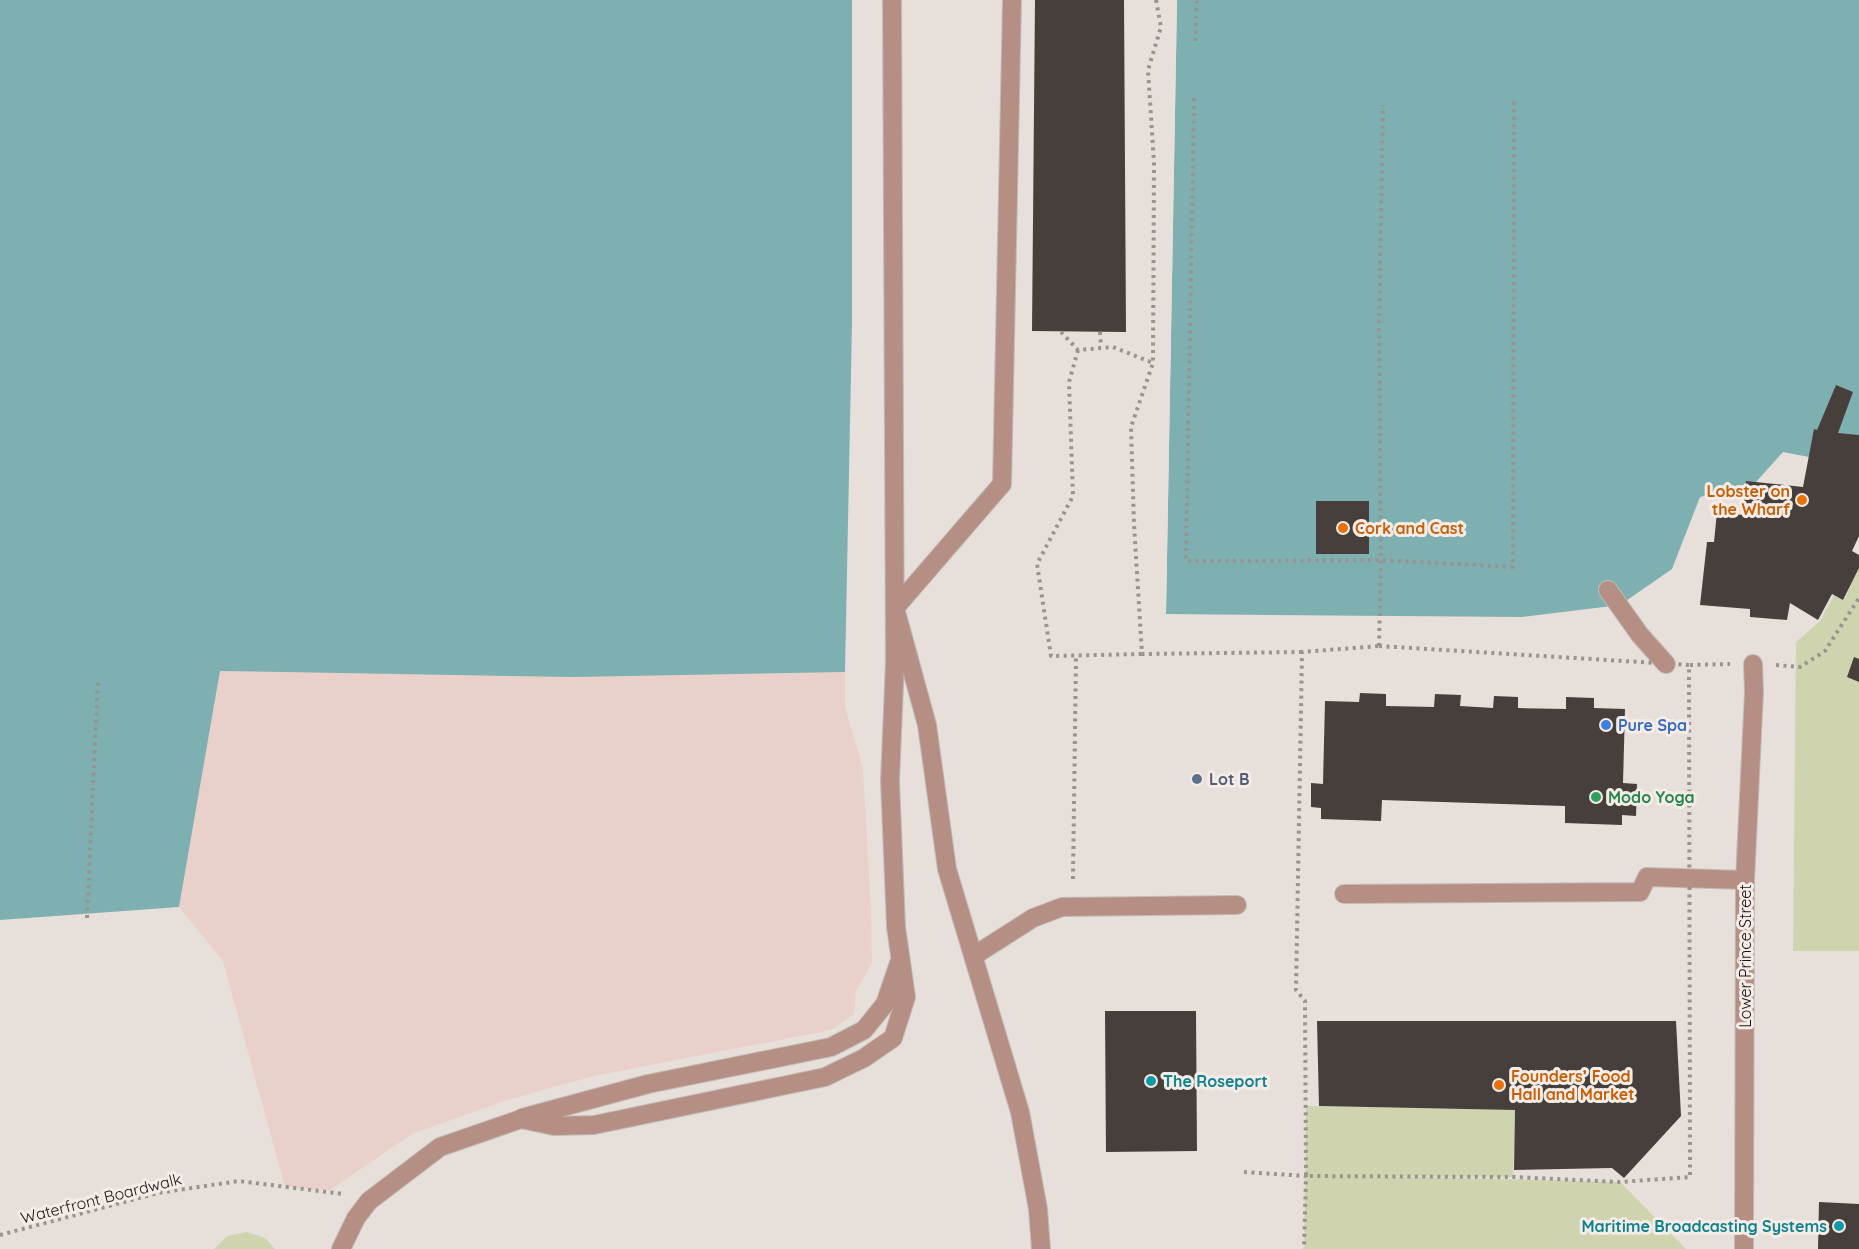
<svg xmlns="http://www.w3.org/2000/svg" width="1859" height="1249" viewBox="0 0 1859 1249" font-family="Quicksand,sans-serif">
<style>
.industrial{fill:#ead0cb}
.green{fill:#cfd4af}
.water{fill:#7fb0b1}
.pier{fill:#e7dfda}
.building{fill:#463f3b}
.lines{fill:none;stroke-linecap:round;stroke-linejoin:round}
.minor-casing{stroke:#c2bab6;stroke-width:20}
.path{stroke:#99938f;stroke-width:4;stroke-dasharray:3 4.5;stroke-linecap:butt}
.minor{stroke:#b68f84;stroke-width:18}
.food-dot{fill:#e8710a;stroke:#f5ece7;stroke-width:2}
.shop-dot{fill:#3f7fe0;stroke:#f5ece7;stroke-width:2}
.service-dot{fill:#5c6f8a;stroke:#f5ece7;stroke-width:2}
.leisure-dot{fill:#2e9e5b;stroke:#f5ece7;stroke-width:2}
.culture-dot{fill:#0f9aa8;stroke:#f5ece7;stroke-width:2}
.labels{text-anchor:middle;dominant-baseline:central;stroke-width:6;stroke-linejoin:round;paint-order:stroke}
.food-label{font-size:16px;font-weight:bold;fill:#c56008;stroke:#f5ece7;text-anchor:start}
.shop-label{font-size:16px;font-weight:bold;fill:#366cbe;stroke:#f5ece7;text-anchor:start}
.service-label{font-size:16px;font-weight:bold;fill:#4e5e75;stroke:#f5ece7;text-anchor:start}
.leisure-label{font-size:16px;font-weight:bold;fill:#27864d;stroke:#f5ece7;text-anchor:start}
.street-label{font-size:16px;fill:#171412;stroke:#f5ece7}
.culture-label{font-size:16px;font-weight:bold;fill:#0d838f;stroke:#f5ece7;text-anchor:start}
</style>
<rect width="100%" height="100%" fill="#e7dfda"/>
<!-- industrial -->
<path class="industrial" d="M220,671l625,1v35l18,62 8,141 1,53 -16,28 -2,23 -23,16 -237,46 -87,24 -95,34 -82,56 -45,-3 -62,-226 -44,-54z"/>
<!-- green -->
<path class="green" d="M1859,568v383h-66l3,-309 24,-21 14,-26 10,5z
M1306,1106l209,4 -2,67 -145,-1 252,6 66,67h-382z
M247,1232l18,6 10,11h-61l13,-13z"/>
<!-- water -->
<path class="water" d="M0,0h852v323l-7,349 -272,5 -353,-6 -41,236 -179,13z
M1177,0h682v440l-24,22 -52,-10 -27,30 -56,15 -28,72 -52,36 -99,12 -355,-3z"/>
<!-- pier -->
<path class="pier" d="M1174,0h3l-11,614h-3z"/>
<!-- building -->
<path class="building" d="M1035,0h89l2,332 -94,-1z
M1836,385l17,7 -15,41 21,2v101l-7,15 7,4v13l-16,32 -11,-6 -14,26 -28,-17 -3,17 -37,-3v-8l-50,-4 7,-63h7l3,-30 26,3 3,-34 57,6 11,-58 3,1z
M1316,501h53v53h-53z
M1854,657l5,2v23l-12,-5z
M1360,693l26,1v12l48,1 1,-13 26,1 -1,11 33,2 1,-12 24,1v11l48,1v-12l28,1v10l31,1 -2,74 14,1 -1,32 -14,-1v10l-57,-2v-17l-183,-6 -1,21 -60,-2v-11l-10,-1v-24l12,1 2,-83 34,1z
M1105,1011h91l1,140 -91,1z
M1317,1021h359l5,95 -57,62 -12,-10 -98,2 1,-60 -196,-4z
M1819,1202l40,2v45h-41z"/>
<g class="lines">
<!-- minor casing -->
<g class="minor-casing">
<path id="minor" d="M1012,0l-10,484 -107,124 32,117 20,144 73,243 18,97 3,40
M1608,590l32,45 26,29
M1344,894l296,-2 7,-15 98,3
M975,955l58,-37 29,-11 175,-2
M522,1118l126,-34 183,-37 33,-17 21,-26 14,-41
M341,1249l15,-31 13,-17 71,-54 81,-28 33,7 40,-1 231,-48 39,-19 29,-20 13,-41 -10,-70 -6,-146 5,-120 -3,-661
M1744,1249l1,-369 9,-188 -1,-28"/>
</g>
<!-- path -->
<path class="path" d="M1156,0l5,27 -13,43 6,93 -1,200 -22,64 3,97 8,130 160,-2
M1195,41l2,-41
M1194,98l-8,463 195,-1 132,7 1,-467
M1061,332l17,18 35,-3 40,16
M1100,332l1,15
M1078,350l-9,32 4,114 -36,68 14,92 91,-2
M1379,646l310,19 1,512 -70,5 -107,-5 -207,-1 -1,-175 -9,-11 6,-338z
M1379,646l2,-86 -2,-229 4,-226
M1690,665l40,-1
M1776,665l24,2 25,-16 34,-53
M1073,879l3,-223
M87,918l11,-239
M1244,1172l62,4 -2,73
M0,1235l158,-42 81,-12 104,13"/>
<!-- minor -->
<use href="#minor" class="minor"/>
</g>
<!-- markers -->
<g class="food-dot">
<circle cx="1802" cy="500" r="6"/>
<circle cx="1343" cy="528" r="6"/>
<circle cx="1499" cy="1085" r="6"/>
</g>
<circle class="shop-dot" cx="1606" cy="725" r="6"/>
<circle class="service-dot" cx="1197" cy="779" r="6"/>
<circle class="leisure-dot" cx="1596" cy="797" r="6"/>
<g class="culture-dot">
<circle cx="1151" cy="1081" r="6"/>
<circle cx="1839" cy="1226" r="6"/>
</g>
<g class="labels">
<!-- food labels -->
<g class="food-label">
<text x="1790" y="491" text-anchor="end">Lobster on<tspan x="1790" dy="18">the Wharf</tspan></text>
<text x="1355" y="528">Cork and Cast</text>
<text x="1511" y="1076">Founders’ Food<tspan x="1511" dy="18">Hall and Market</tspan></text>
</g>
<!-- shop labels -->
<g class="shop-label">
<text x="1618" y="725">Pure Spa</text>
</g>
<!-- service labels -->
<g class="service-label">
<text x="1209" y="779">Lot B</text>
</g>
<!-- leisure labels -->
<g class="leisure-label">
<text x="1608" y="797">Modo Yoga</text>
</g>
<!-- street labels -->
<g class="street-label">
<text transform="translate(1745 956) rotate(-90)">Lower Prince Street</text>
<text transform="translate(101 1198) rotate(-14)">Waterfront Boardwalk</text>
</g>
<!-- culture labels -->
<g class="culture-label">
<text x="1163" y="1081">The Roseport</text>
<text x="1827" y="1226" text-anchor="end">Maritime Broadcasting Systems</text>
</g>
</g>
</svg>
